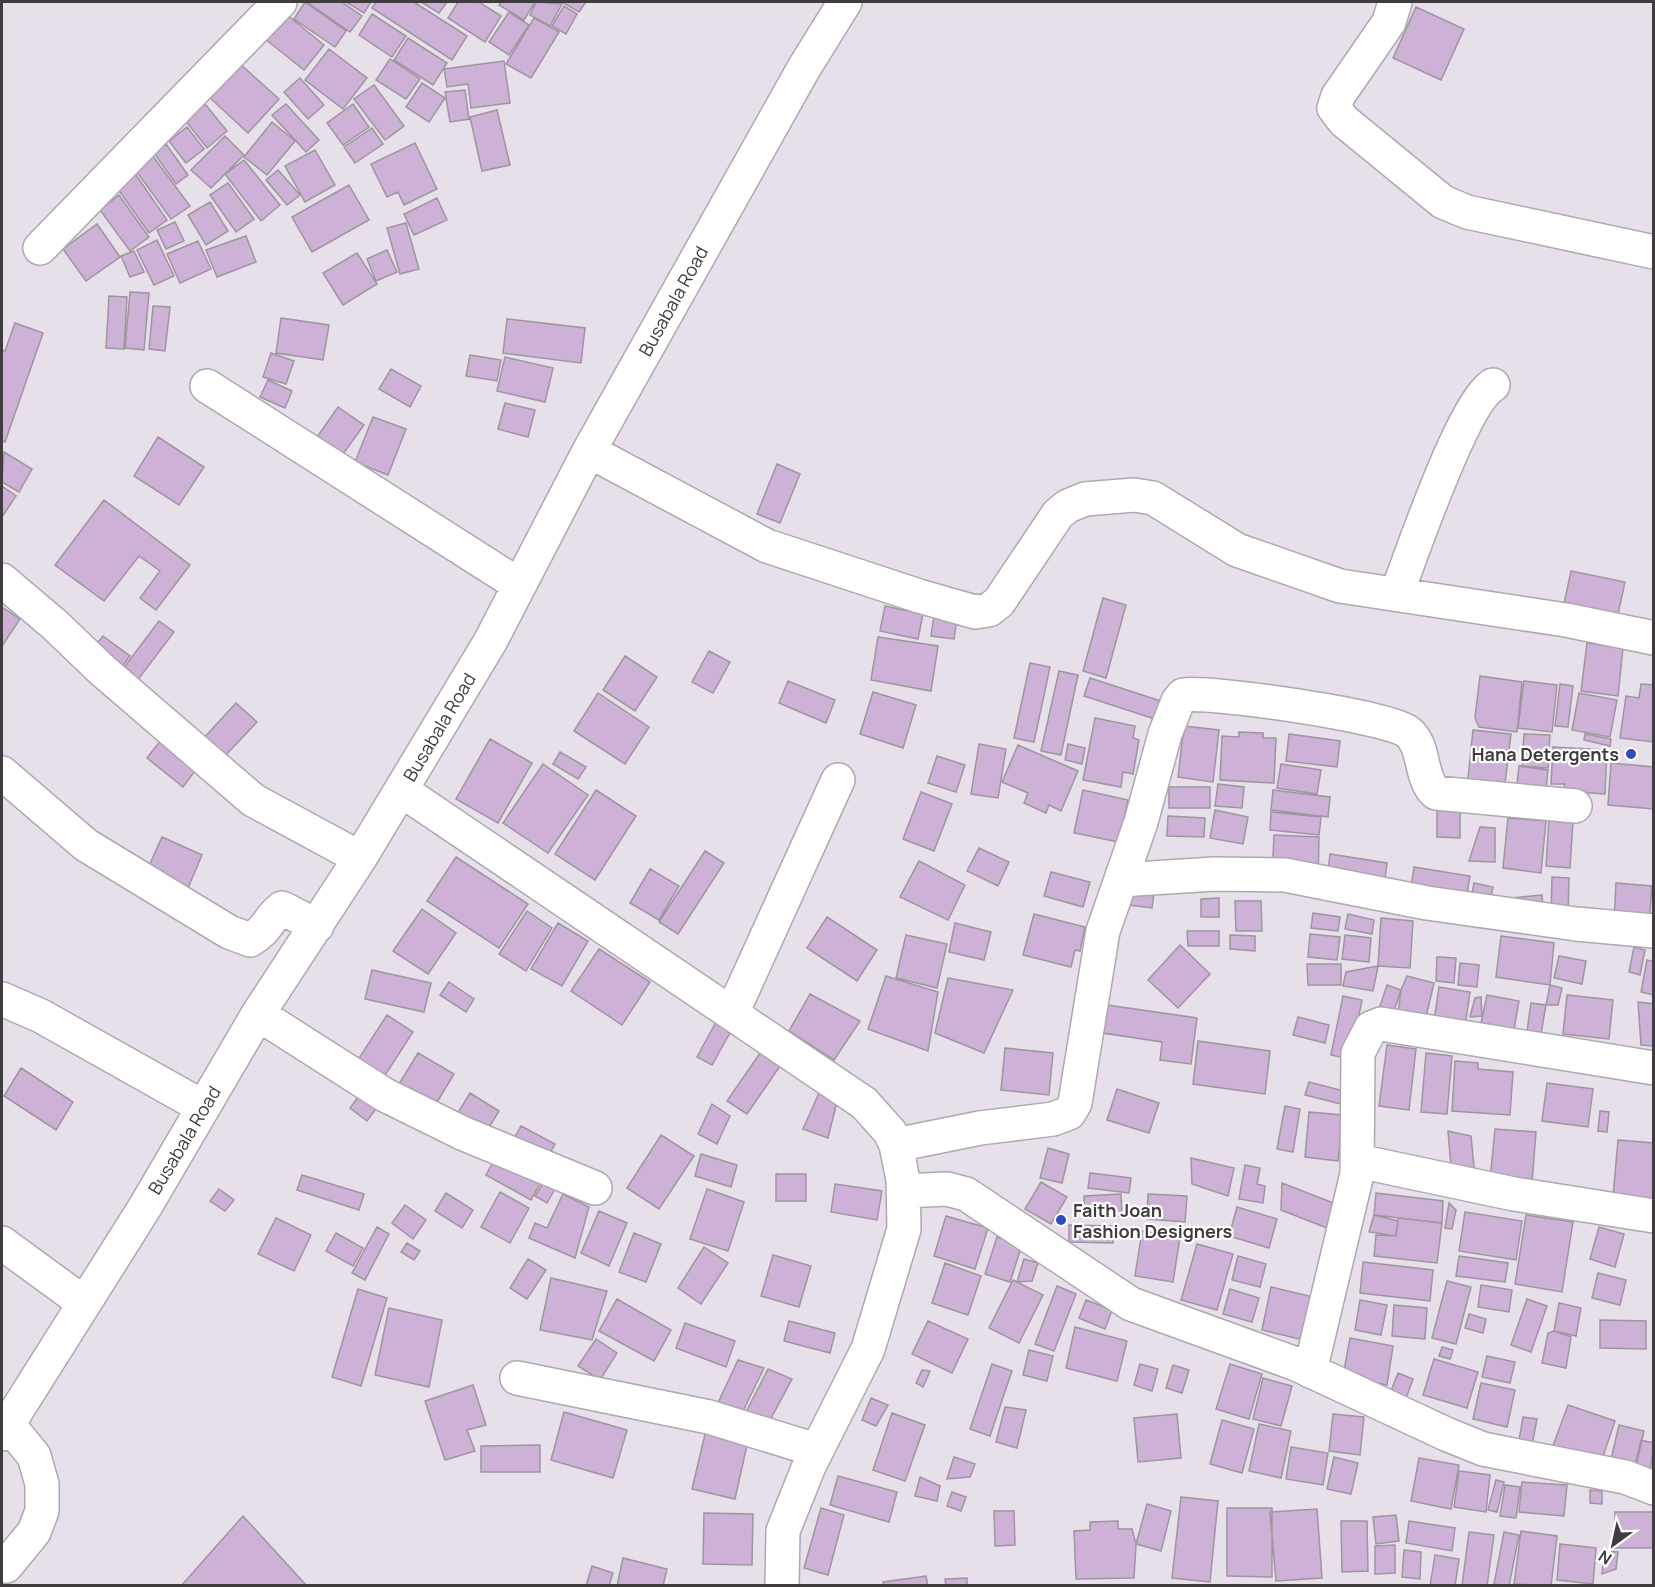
<svg xmlns="http://www.w3.org/2000/svg" width="1655" height="1587" viewBox="0 0 1655 1587" font-family="Manrope,sans-serif">
<style>
.building{fill:#ceb1d7;stroke:#9d959f;stroke-width:1.5}
.lines{fill:none;stroke-linecap:round;stroke-linejoin:round}
.minor-casing{stroke:#afa7b1;stroke-width:36}
.minor{stroke:#fff;stroke-width:33}
.poi-dot{fill:#2f4bbc;stroke:#fff;stroke-width:2}
.labels{text-anchor:middle;dominant-baseline:central;stroke-width:4.5;stroke-linejoin:round;paint-order:stroke}
.street-label{font-size:18px;fill:#3f3b3f;stroke:#fff}
.poi-label{font-size:18px;font-weight:bold;fill:#3f3b3f;stroke:#fff;text-anchor:end}
</style>
<rect width="100%" height="100%" fill="#e7dfe9"/>
<!-- building -->
<path class="building" d="M305,2l41,29 -11,16 -41,-28z
M307,2h35l20,14 -12,16z
M346,2h25l-7,11z
M376,2h38l53,34 -15,24 -80,-52z
M421,2h26l-8,11z
M458,2h21l22,14 -16,26 -37,-24z
M501,2h34l-11,18 -25,-15z
M536,2l26,2 -12,22 -20,-11z
M562,2h24l-7,10z
M564,6l13,8 -11,20 -14,-8z
M1416,7l48,22 -23,51 -48,-22z
M509,12l20,13 -20,30 -20,-13z
M286,14l38,31 -20,25 -39,-31z
M372,14l34,22 -14,21 -33,-22z
M534,18l25,14 -28,46 -25,-14z
M408,38l39,25 -14,22 -39,-25z
M329,49l38,29 -24,31 -38,-29z
M390,59l30,20 -14,20 -30,-19z
M504,61l6,42 -39,5 -3,-24 -21,3 -3,-18z
M239,63l40,36 -31,34 -40,-37z
M300,78l24,27 -16,14 -24,-27z
M422,83l23,15 -16,24 -23,-15z
M374,85l30,41 -19,14 -31,-41z
M465,90l4,29 -19,3 -5,-30z
M205,104l22,27 -20,17 -22,-28z
M286,104l33,36 -13,12 -34,-37z
M353,104l16,23 -26,18 -16,-22z
M497,110l13,55 -28,6 -12,-54z
M272,122l23,19 -28,34 -23,-18z
M187,127l17,22 -18,14 -17,-22z
M372,128l11,16 -28,19 -11,-16z
M225,136l19,19 -33,33 -20,-18z
M415,143l22,46 -33,16 -6,-13 -11,5 -16,-33z
M166,144l22,31 -12,9 -22,-31z
M315,150l20,35 -30,17 -20,-36z
M152,155l38,51 -19,13 -37,-51z
M244,160l36,45 -19,16 -36,-47z
M278,170l22,25 -13,10 -21,-25z
M134,172l33,48 -18,13 -34,-48z
M228,183l26,36 -18,13 -26,-37z
M349,185l20,35 -57,32 -20,-35z
M119,195l30,42 -19,14 -30,-41z
M437,198l10,22 -33,15 -10,-21z
M210,202l18,29 -22,14 -18,-30z
M175,222l9,19 -18,8 -9,-19z
M406,223l13,46 -19,5 -13,-46z
M97,224l23,33 -34,24 -23,-32z
M246,236l10,26 -39,15 -11,-27z
M157,240l17,36 -20,9 -17,-35z
M198,241l13,28 -31,14 -13,-29z
M387,250l10,22 -21,9 -9,-22z
M134,251l10,21 -14,5 -9,-21z
M357,253l20,31 -34,21 -20,-32z
M130,292l19,1 -5,57 -19,-2z
M109,296l18,1 -3,52 -18,-1z
M153,306l17,1 -5,44 -16,-2z
M281,318l48,7 -6,35 -47,-7z
M507,319l78,9 -4,35 -78,-10z
M15,323l28,10 -38,109 -3,-2v-90l3,1z
M271,353l23,8 -8,23 -23,-7z
M470,355l31,5 -4,21 -31,-5z
M505,357l48,11 -8,34 -48,-11z
M391,369l30,17 -11,21 -31,-18z
M268,380l24,11 -7,17 -25,-11z
M505,403l30,7 -7,27 -30,-8z
M338,407l26,18 -21,29 -26,-17z
M373,417l33,12 -18,46 -33,-13z
M158,437l46,30 -25,38 -45,-29z
M4,452l28,17 -13,23 -17,-10z
M777,464l23,10 -20,49 -23,-9z
M2,486l14,10 -14,21z
M104,500l86,65 -34,45 -16,-12 20,-27 -21,-15 -35,45 -49,-36z
M1571,571l54,11 -8,37 -54,-10z
M1103,598l23,7 -20,73 -23,-7z
M885,606l38,8 -5,25 -38,-8z
M2,607l18,12 -18,27z
M934,616l23,3 -3,20 -23,-3z
M159,621l15,11 -40,53 -15,-11z
M103,636l27,20 -13,17 -27,-21z
M878,637l60,9 -7,45 -60,-11z
M1587,643l36,5 -5,48 -37,-5z
M709,651l21,11 -17,31 -21,-11z
M625,656l32,21 -22,34 -32,-21z
M1030,663l20,4 -16,75 -20,-4z
M1059,671l19,4 -17,80 -20,-4z
M1480,676l42,6 -5,50 -38,-5 -4,-9z
M1090,678l77,25 -6,18 -77,-25z
M788,681l47,19 -9,23 -47,-20z
M1524,681l33,4 -5,47 -34,-4z
M1560,684l13,2 -5,41 -13,-1z
M1641,684l13,1v57l-34,-4 6,-42 13,2z
M873,692l43,13 -13,43 -43,-14z
M598,693l51,34 -24,37 -51,-33z
M1579,693l38,7 -7,37 -38,-7z
M236,703l21,19 -35,37 -20,-19z
M1095,718l40,8 -2,12 6,2 -6,34 -10,-2 -2,15 -38,-7z
M1184,726l35,4 -6,52 -35,-5z
M1473,730l38,4 -7,58 -37,-4z
M1239,732l24,1v5h13l-2,45 -54,-3 2,-44 17,1z
M1289,734l51,7 -3,26 -51,-6z
M1524,734l26,1 -2,33 -26,-2z
M1585,734l26,5 -1,7 -26,-6z
M165,735l36,28 -18,24 -36,-29z
M490,739l42,24 -34,60 -42,-24z
M979,744l27,5 -8,49 -27,-4z
M1068,744l17,4 -3,16 -17,-4z
M1018,745l60,26 -17,40 -12,-6 -3,8 -22,-10 4,-10 -26,-11z
M1553,747l54,3 -2,44 -42,-3 2,-7h-14z
M560,752l26,15 -8,12 -25,-15z
M937,756l28,9 -9,27 -28,-9z
M1611,763l43,4v42l-46,-4z
M543,764l45,31 -40,58 -45,-30z
M1281,764l40,6 -4,24 -40,-6z
M1519,766l29,4 -3,28 -29,-4z
M1218,784l26,3 -2,21 -27,-2z
M1169,787h41v21h-41z
M596,790l40,26 -41,64 -40,-26z
M1083,790l45,10 -9,42 -45,-9z
M1273,790l57,7 -2,20 -57,-7z
M921,792l31,12 -18,47 -31,-12z
M1437,808h23v30l-23,-1z
M1215,810l33,7 -5,27 -33,-6z
M1271,812l50,5 -2,18 -49,-5z
M1168,816l37,2 -1,19 -37,-1z
M1508,818l38,3 -5,52 -38,-5z
M1549,818l24,3 -3,47 -24,-2z
M1480,827l15,1v34l-26,-1z
M1274,835l45,2 -1,42 -46,-2z
M162,837l40,18 -17,40 -41,-18z
M979,848l30,14 -11,24 -31,-15z
M705,851l19,12 -46,71 -19,-12z
M1330,854l57,9 -4,31 -57,-8z
M456,857l72,47 -29,44 -72,-47z
M919,861l46,24 -17,35 -48,-23z
M1414,867l56,9 -5,29 -55,-10z
M650,869l29,17 -20,34 -29,-17z
M1051,872l39,10 -7,25 -39,-11z
M1552,877l17,1 -1,38h-17z
M1133,881l22,4 -3,23 -23,-3z
M1474,883l19,4 -3,17 -19,-4z
M1616,883l36,3 -3,37 -35,-3z
M1542,895l1,15 -41,-11z
M1219,898v19h-18v-18z
M1235,901h26l1,30h-26z
M422,909l34,24 -28,41 -35,-23z
M527,911l25,17 -26,43 -27,-17z
M1313,913l27,4 -2,14 -27,-3z
M1034,914l51,13 -5,24 -5,-1 -4,17 -48,-12z
M1348,914l26,6 -2,14 -27,-5z
M827,917l50,33 -20,31 -50,-33z
M1381,918l32,3 -3,47 -32,-2z
M558,923l30,18 -26,45 -31,-17z
M955,923l36,9 -7,28 -35,-8z
M1187,931h32v15h-31z
M1310,934l30,3 -3,23 -29,-3z
M906,935l41,9 -10,44 -41,-10z
M1230,935l25,1v15l-25,-2z
M1345,935l26,3 -2,24 -27,-3z
M1501,936l53,7 -4,42 -54,-8z
M1180,945l30,29 -32,34 -30,-28z
M1634,947l11,3 -5,25 -11,-3z
M599,949l51,33 -28,43 -51,-34z
M1559,956l27,5 -4,23 -28,-6z
M1437,957l19,1 -2,25 -18,-2z
M1647,960l7,2v33l-13,-3z
M1460,963l19,2 -2,22 -19,-2z
M1307,964h34v21h-33z
M1378,966l-5,25 -30,-5 3,-14z
M372,970l59,13 -7,29 -59,-13z
M886,976l52,16 -10,59 -60,-22z
M1407,976l27,7 -9,38 -27,-7 3,-24z
M948,978l65,12 -29,63 -49,-20z
M449,982l25,17 -8,13 -26,-17z
M1387,985l14,5 -9,27 -14,-5z
M1550,985l12,3 -4,17h-12z
M1439,987l31,5 -6,41 -31,-5z
M810,994l50,27 -26,39 -45,-29z
M1487,995l32,6 -6,34 -33,-7z
M1567,995l46,5 -4,39 -46,-5z
M1343,996l19,4 -12,59 -19,-4z
M1481,997l1,19 -12,1 5,-19z
M1638,1002l16,2v42l-13,-1z
M1531,1003l15,2 -6,35 -14,-2z
M1100,1004l97,14 -6,46 -31,-4 2,-18 -66,-10z
M387,1015l26,17 -33,51 -26,-17z
M1298,1017l31,8 -4,18 -32,-8z
M716,1022l15,9 -19,34 -15,-8z
M1198,1041l72,10 -5,43 -72,-10z
M1387,1045l29,4 -7,61 -30,-4z
M1005,1048l48,5 -4,42 -48,-5z
M418,1053l36,21 -24,40 -36,-22z
M760,1053l20,13 -33,48 -20,-13z
M1426,1053l26,3 -5,58 -26,-2z
M1455,1061l23,2v6l35,3 -3,43 -58,-4z
M21,1068l52,34 -17,28 -52,-34z
M1309,1082l35,9 -3,13 -36,-9z
M1547,1083l46,6 -5,38 -46,-6z
M1117,1089l42,14 -10,30 -42,-13z
M361,1093l17,13 -11,15 -17,-13z
M470,1093l29,18 -14,23 -29,-18z
M819,1093l18,9 -9,36 -25,-9z
M712,1104l18,12 -13,28 -19,-10z
M1285,1106l15,3 -7,43 -16,-3z
M1600,1111l9,1 -2,20 -9,-1z
M1309,1112l34,3 -5,46 -33,-4z
M521,1126l34,18 -11,20 -34,-18z
M1495,1129l41,3 -4,51 -42,-3z
M1448,1131l23,5 4,41 -23,1z
M661,1135l33,21 -35,53 -32,-21z
M1618,1140l36,3v68l-42,-3z
M1048,1148l21,6 -7,29 -22,-5z
M498,1153l45,25 -12,22 -45,-25z
M701,1154l36,11 -6,22 -36,-11z
M1191,1158l43,10 -6,28 -36,-12z
M1245,1165l15,3 -3,16 8,2 -2,17 -24,-4z
M1090,1173l41,5 -2,15 -41,-5z
M776,1174h30v27h-30z
M302,1175l62,19 -5,16 -62,-20z
M545,1180l11,7 -9,16 -12,-7z
M1041,1182l26,15 -16,27 -26,-15z
M1282,1183l59,23 -9,24 -51,-20z
M835,1184l47,7 -5,29 -46,-8z
M219,1189l15,11 -9,11 -15,-10z
M707,1189l37,13 -16,49 -38,-12z
M500,1192l29,16 -19,35 -29,-16z
M446,1193l27,17 -11,18 -27,-17z
M1376,1193l67,8 -1,22 -68,-8z
M563,1194l26,13 -14,51 -46,-20 6,-15 12,5z
M1121,1194l1,22 -38,2v-22z
M1148,1194l39,2 -2,26 -38,-3z
M1449,1203l7,7 -4,19 -7,-1z
M405,1205l21,15 -13,19 -21,-16z
M1237,1207l40,12 -8,29 -40,-12z
M599,1211l28,12 -18,43 -28,-13z
M1465,1212l57,9 -6,39 -57,-9z
M1374,1215l24,6 -2,15 -27,-4z
M1526,1215l47,7 -11,70 -47,-8z
M946,1216l42,12 -13,41 -41,-13z
M276,1218l35,17 -17,36 -36,-17z
M1398,1218l44,5 -5,40 -63,-7 2,-21 20,1z
M1069,1225l44,1v17l-44,-1z
M377,1227l12,7 -24,46 -13,-7z
M1599,1227l25,7 -9,33 -25,-8z
M1142,1231l38,6 -7,45 -38,-6z
M336,1233l27,15 -10,18 -27,-15z
M634,1233l27,11 -15,38 -27,-10z
M997,1237l25,8 -12,37 -25,-8z
M407,1243l13,8 -6,9 -13,-8z
M1197,1244l36,10 -16,56 -36,-10z
M704,1247l24,16 -27,41 -23,-16z
M773,1255l38,11 -12,41 -38,-11z
M1238,1256l28,8 -6,23 -28,-7z
M1459,1256l49,7 -3,19 -49,-6z
M528,1259l18,11 -19,29 -17,-11z
M1024,1259l14,4 -6,18 -15,1z
M1363,1262l70,8 -3,31 -70,-8z
M945,1263l36,13 -13,39 -36,-12z
M1598,1273l28,7 -6,25 -28,-7z
M551,1278l56,13 -15,49 -52,-10z
M1013,1280l30,15 -24,48 -30,-15z
M1447,1281l24,6 -15,57 -24,-6z
M1481,1285l31,5 -3,22 -31,-5z
M1057,1286l19,8 -22,57 -19,-7z
M1271,1287l51,12 -10,43 -50,-12z
M358,1289l29,9 -26,88 -29,-9z
M1230,1289l29,9 -7,24 -29,-8z
M617,1299l54,31 -17,31 -55,-30z
M1527,1299l20,7 -16,46 -20,-7z
M1086,1300l26,10 -7,19 -26,-11z
M1360,1300l27,5 -6,30 -26,-5z
M1559,1303l22,5 -5,28 -22,-5z
M1394,1305l33,3 -2,31 -33,-3z
M389,1308l53,12 -13,67 -54,-12z
M1469,1314l17,5 -3,14 -18,-5z
M1600,1320l46,1v28l-46,-1z
M789,1321l46,12 -5,20 -46,-12z
M928,1321l40,18 -16,34 -40,-19z
M685,1323l50,18 -9,26 -50,-19z
M1075,1327l52,14 -10,40 -51,-13z
M1554,1331l17,6 -5,31 -24,-5 6,-30z
M1350,1338l43,8 -6,39 -44,-9z
M596,1339l21,14 -17,27 -22,-14z
M1442,1347l11,3 -3,9 -11,-3z
M1029,1350l24,6 -6,25 -24,-6z
M1487,1356l28,6 -5,21 -28,-6z
M1434,1359l44,13 -11,36 -44,-13z
M738,1360l26,8 -22,45 -25,-8z
M992,1364l20,7 -22,65 -20,-7z
M1140,1364l18,5 -6,22 -18,-6z
M1230,1364l32,10 -13,45 -33,-10z
M1173,1365l16,5 -7,23 -16,-5z
M768,1369l24,10 -23,43 -23,-10z
M922,1370l8,1 -7,16 -7,-4z
M1398,1373l15,6 -8,22 -16,-5z
M1263,1378l29,8 -11,40 -28,-7z
M1481,1383l34,7 -8,37 -34,-8z
M473,1385l13,40 -19,5 8,21 -30,9 -20,-59z
M871,1398l17,7 -12,21 -14,-6z
M1568,1405l47,16 -16,47 -48,-17z
M1005,1407l21,3 -9,38 -21,-6z
M564,1412l63,18 -14,48 -62,-18z
M892,1413l33,12 -20,56 -32,-11z
M1177,1414l4,44 -43,4 -4,-44z
M1333,1414l31,3 -4,38 -31,-4z
M1523,1417l14,2 -5,27 -13,-6z
M1222,1420l32,9 -12,44 -32,-9z
M1259,1424l32,7 -10,47 -32,-7z
M1619,1425l25,6 -9,39 -25,-6z
M707,1426l42,10 -14,63 -43,-10z
M1641,1440l13,3 -5,36 -16,-4z
M540,1445v27h-59v-26z
M1291,1447l37,6 -5,32 -37,-6z
M954,1457l21,7 -5,13 -23,2z
M1334,1457l24,6 -7,31 -24,-5z
M1419,1458l40,7 -8,44 -40,-8z
M1459,1471l31,4 -4,37 -32,-5z
M838,1476l59,16 -8,30 -59,-17z
M920,1477l20,9 -3,15 -22,-5z
M1496,1480l8,2 -7,30 -9,-2z
M1522,1482l45,3 -3,31 -45,-4z
M1505,1485l15,2 -4,31 -16,-2z
M1590,1490l12,1v13l-12,-1z
M952,1492l14,5 -5,14 -14,-5z
M1181,1497l37,4 -8,81 -38,-4z
M1147,1504l24,7 -10,40 -25,-7z
M821,1508l23,7 -16,60 -24,-7z
M1227,1508h45v69l-45,-1z
M1317,1509l5,69 -46,3 -6,-69z
M994,1511h20l1,34 -20,1z
M1615,1512h39v36h-39z
M704,1513l49,1 -1,51 -49,-1z
M1396,1515l3,26 -23,3 -3,-27z
M243,1516l64,70h-126z
M1118,1521v8h14l4,15 -2,34 -58,1 -2,-48 16,-1v-8z
M1341,1521h26l1,50 -26,1z
M1409,1521l46,7 -3,23 -46,-8z
M1521,1531l36,5 -6,50 -37,-2z
M1469,1532l25,3 -7,51h-25z
M1504,1532l15,3 -10,51 -15,-2z
M1560,1544l36,4 -3,36 -36,-4z
M1395,1545v28l-20,1v-28z
M1404,1550l17,2 -1,27 -18,-2z
M1604,1551l14,1 -2,17 -14,5z
M1435,1555l24,4 -4,27h-25z
M623,1558l44,11 -4,17h-46z
M592,1566l21,7 -4,13h-23z
M926,1576l2,10h-44l-1,-4z
M967,1578v8h-21l-1,-7z"/>
<g class="lines">
<!-- minor casing -->
<g class="minor-casing">
<path id="minor" d="M1395,2l-6,20 -51,74 -4,12 10,13 99,81 24,10 187,40
M40,248l240,-246
M207,386l312,199
M589,451l178,95 152,50 56,16 14,-2 10,-8 59,-88 10,-8 17,-7 49,-4 19,3 84,52 103,36 226,34 88,18
M2,580l53,45 47,45 151,130 107,58
M1397,593c15,-40 66,-190 96,-208
M2,773l84,72 143,87 21,8c18,-10 17,-20 32,-32l35,18
M401,790l463,313 26,29 6,13 7,35 1,49 -36,120 -59,117 -26,65 -1,55
M1121,880l93,-6 71,1 142,28 149,21 78,7
M2,999l39,17 162,91
M732,1013l106,-233
M258,1014l127,81 77,38 133,55
M896,1145l84,-17 73,-9 16,-6 6,-10 28,-172 38,-109 24,-88 13,-33 5,-6c29,-4 204,21 225,37 18,14 11,46 28,61l139,13
M1358,1161l156,33 140,22
M903,1191l44,-2 19,5 165,110 165,60 150,70 37,15 142,28 29,11
M2,1243l82,60
M1310,1371l47,-197 1,-121 13,-25 10,-4 273,44
M517,1378l192,39 107,33
M2,1434l143,-227 113,-193 102,-156 130,-216 99,-191 215,-383 41,-66
M2,1566h4l28,-34 8,-21v-27l-8,-28 -26,-32"/>
</g>
<!-- minor -->
<use href="#minor" class="minor"/>
</g>
<!-- markers -->
<g class="poi-dot">
<circle cx="1631" cy="754" r="6"/>
<circle cx="1061" cy="1220" r="6"/>
</g>
<g class="labels">
<!-- street labels -->
<g class="street-label">
<text transform="translate(673 301) rotate(-61)">Busabala Road</text>
<text transform="translate(439 727) rotate(-59)">Busabala Road</text>
<text transform="translate(184 1140) rotate(-59)">Busabala Road</text>
</g>
<!-- poi labels -->
<g class="poi-label">
<text x="1619" y="754">Hana Detergents</text>
<text x="1073" y="1210" text-anchor="start">Faith Joan<tspan x="1073" dy="21">Fashion Designers</tspan></text>
</g>
</g>
<!-- border -->
<rect width="1655" height="1587" fill="none" stroke="#3f3b3f" stroke-width="6"/>
<!-- north arrow -->
<g transform="translate(1613 1545) rotate(213)" stroke="#ffffff" stroke-width="4.5" paint-order="stroke">
<path d="M0-4.5L10 22L0 15L-10 22Z" fill="#3f3b3f"/>
<text y="-9" font-size="16" font-weight="bold" text-anchor="middle" fill="#3f3b3f">N</text>
</g>
</svg>
